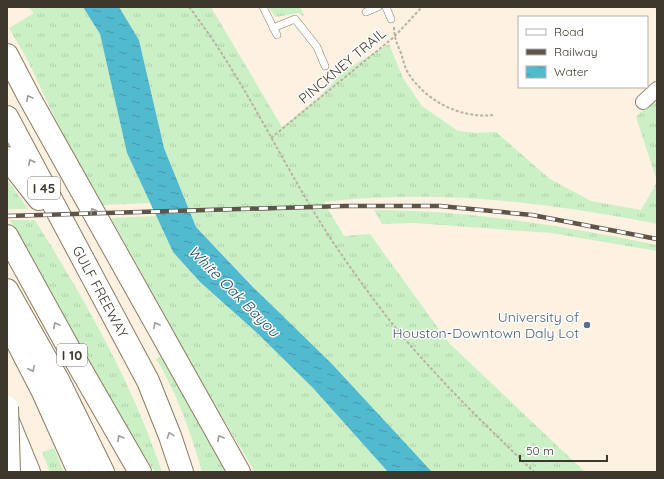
<svg xmlns="http://www.w3.org/2000/svg" width="664" height="479" viewBox="0 0 664 479" font-family="Quicksand,sans-serif">
<style>
.grass{fill:url(#grass-tufts)}
.water{fill:url(#water-ripples)}
.lines{fill:none;stroke-linecap:round;stroke-linejoin:round}
.lane-casing{stroke:#8b7b61;stroke-width:8}
.street-casing{stroke:#8b7b61;stroke-width:16}
.highway-casing{stroke:#8b7b61;stroke-width:24}
.path{stroke:#bbb1a2;stroke-width:2;stroke-dasharray:3 2;stroke-linecap:butt}
.lane{stroke:#fff;stroke-width:7}
.street{stroke:#fff;stroke-width:14}
.highway{stroke:#fff;stroke-width:22}
.rail-casing{stroke:#5d5549;stroke-width:4.5}
.rail{stroke:#fff;stroke-width:3;stroke-dasharray:9;stroke-linecap:butt}
.highway-bridge-casing{stroke:#8b7b61;stroke-width:24;stroke-linecap:butt}
.highway-bridge{stroke:#fff;stroke-width:22}
.oneway{stroke:#9e9b96}
.service-dot{fill:#5c6f8a;stroke:#fff;stroke-width:1.5}
.labels{text-anchor:middle;dominant-baseline:central;stroke-width:3;stroke-linejoin:round;paint-order:stroke}
.shield{fill:#fff;stroke:#78736b;stroke-width:1}
.shield-label{font-size:13px;font-weight:bold;fill:#3e372c}
.street-label{font-size:14px;fill:#3e372c;stroke:#fff}
.service-label{font-size:14px;fill:#4e5e75;stroke:#fff;text-anchor:end}
.water-label{font-size:15px;font-style:italic;fill:#26535d;stroke:#fff}
</style>
<defs>
<pattern id="grass-tufts" width="24" height="20" patternUnits="userSpaceOnUse"><rect width="24" height="20" fill="#cbf0c6"/><path d="M3 7l-1-3M5 7V3M7 7l1-3M15 17l-1-3M17 17v-4M19 17l1-3" fill="none" stroke="#afceaa"/></pattern>
<pattern id="water-ripples" width="26" height="14" patternUnits="userSpaceOnUse"><rect width="26" height="14" fill="#51bacf"/><path d="M2 4q2-2 4 0t4 0M15 11q2-2 4 0t4 0" fill="none" stroke="#4598a8"/></pattern>
</defs>
<rect width="100%" height="100%" fill="#fdf2e1"/>
<!-- grass -->
<path class="grass" d="M28,7h55l17,27 27,119 23,50 -47,2 -40,-70 -35,-74 -19,-33 25,-15z
M119,7h92l71,120 37,-30 26,-27 44,-26 14,34 19,28 36,25 19,2 19,-1 54,47 41,22 50,9 16,-28v42c-111,-22 -220,-35 -333,-22l20,34 26,-2 79,109 136,129h-153l-236,-245 -32,-79 -25,-108z
M268,7h32l5,10 -7,-4 -22,4z
M657,96v85l-21,-64z
M7,179l21,30h-21z
M374,210c96,0 189,16 283,35v6l-106,-18 -138,-10 -31,1z
M156,216l17,36 27,30 56,50 57,56 75,84h-133l-52,-87 -92,-167z
M10,220h25c50,80 97,162 127,252h-7l-29,-44 -34,-58z
M162,355l65,117h-25c-11,-39 -25,-79 -46,-113z
M54,448l10,24h-14l-8,-20z"/>
<!-- water -->
<path class="water" d="M83,7h36l20,33 25,108 32,79 56,59 79,77 101,109h-44l-75,-84 -57,-56 -56,-50 -27,-30 -46,-99 -27,-119z"/>
<g class="lines">
<!-- lane casing -->
<g class="lane-casing">
<path id="lane" d="M263,7l14,28
M386,7l5,12
M366,12l12,-5
M273,28l22,-9 22,28 8,19"/>
</g>
<!-- street casing -->
<g class="street-casing">
<path id="street" d="M643,102l14,-13"/>
</g>
<!-- highway casing -->
<g class="highway-casing">
<g id="highway">
<path d="M7,55l22,42 210,375"/>
<path id="s1" d="M7,117l141,264 22,55 12,36"/>
<path d="M7,158l32,41"/>
<path d="M7,236l65,118 68,118"/>
<path d="M7,290l52,92 44,90"/>
<path d="M7,322l36,70 36,80"/>
<path d="M8,421l21,51"/>
</g>
</g>
<!-- path -->
<path class="path" d="M189,7c59,76 96,165 150,244 27,39 56,79 89,114 34,38 70,72 106,107
M394,27c0,10 3,17 7,26 2,6 3,12 6,18 17,29 53,48 86,44
M271,138l123,-101 28,-30"/>
<!-- lane -->
<use href="#lane" class="lane"/>
<!-- street -->
<use href="#street" class="street"/>
<!-- highway -->
<use href="#highway" class="highway"/>
<!-- rail casing -->
<g class="rail-casing">
<path id="rail" d="M7,216l337,-10h96l92,9 125,24"/>
</g>
<!-- rail -->
<use href="#rail" class="rail"/>
<!-- highway-bridge casing -->
<g class="highway-bridge-casing">
<path id="highway-bridge" d="M7,407l2,65"/>
</g>
<!-- highway-bridge -->
<use href="#highway-bridge" class="highway-bridge"/>
</g>
<!-- one-way arrows -->
<defs><path id="oneway-chevron" d="M-2-3.5L2.5 0L-2 3.5" fill="none" stroke-width="1.6" stroke-linecap="round" stroke-linejoin="round"/></defs>
<g class="oneway">
<use href="#oneway-chevron" transform="translate(29 98) rotate(-118)"/>
<use href="#oneway-chevron" transform="translate(31 162) rotate(-117)"/>
<use href="#oneway-chevron" transform="translate(93 211) rotate(-119)"/>
<use href="#oneway-chevron" transform="translate(56 325) rotate(-118)"/>
<use href="#oneway-chevron" transform="translate(156 325) rotate(-119)"/>
<use href="#oneway-chevron" transform="translate(32 369) rotate(64)"/>
<use href="#oneway-chevron" transform="translate(170 435) rotate(-110)"/>
<use href="#oneway-chevron" transform="translate(120 438) rotate(-120)"/>
<use href="#oneway-chevron" transform="translate(220 438) rotate(-119)"/>
</g>
<!-- markers -->
<circle class="service-dot" cx="587" cy="325" r="4"/>
<g class="labels">
<!-- shield labels -->
<g class="shield">
<rect x="28" y="177" width="32" height="22" rx="3"/>
<rect x="57" y="344" width="30" height="22" rx="3"/>
</g>
<g class="shield-label">
<text x="44" y="188">I 45</text>
<text x="72" y="355">I 10</text>
</g>
<!-- street labels -->
<g class="street-label">
<text transform="translate(342 66) rotate(-40)">PINCKNEY TRAIL</text>
<text stroke="none"><textPath href="#s1" startOffset="198">GULF FREEWAY</textPath></text>
</g>
<!-- service labels -->
<g class="service-label">
<text x="579" y="317">University of<tspan x="579" dy="16">Houston-Downtown Daly Lot</tspan></text>
</g>
<!-- water labels -->
<g class="water-label">
<text transform="translate(234 291) rotate(45)">White Oak Bayou</text>
</g>
</g>
<!-- border -->
<rect width="664" height="479" fill="none" stroke="#3e372c" stroke-width="16"/>
<!-- legend -->
<rect x="518" y="16" width="130" height="72" fill="#ffffff" stroke="#b2afab"/>
<rect x="526" y="29" width="20" height="6" fill="#ffffff" stroke="#b2afab"/>
<text x="554" y="36" font-size="12" fill="#3e372c">Road</text>
<rect x="526" y="49" width="20" height="6" fill="#5d5549" stroke="#b2afab"/>
<text x="554" y="56" font-size="12" fill="#3e372c">Railway</text>
<rect x="526" y="66" width="20" height="12" fill="url(#water-ripples)" stroke="#b2afab"/>
<text x="554" y="76" font-size="12" fill="#3e372c">Water</text>
<!-- scale -->
<path d="M520 455v6h87v-6" fill="none" stroke="#3e372c" stroke-width="2"/>
<text x="526" y="455" font-size="12" fill="#3e372c" stroke="#ffffff" stroke-width="3" paint-order="stroke">50 m</text>
</svg>
